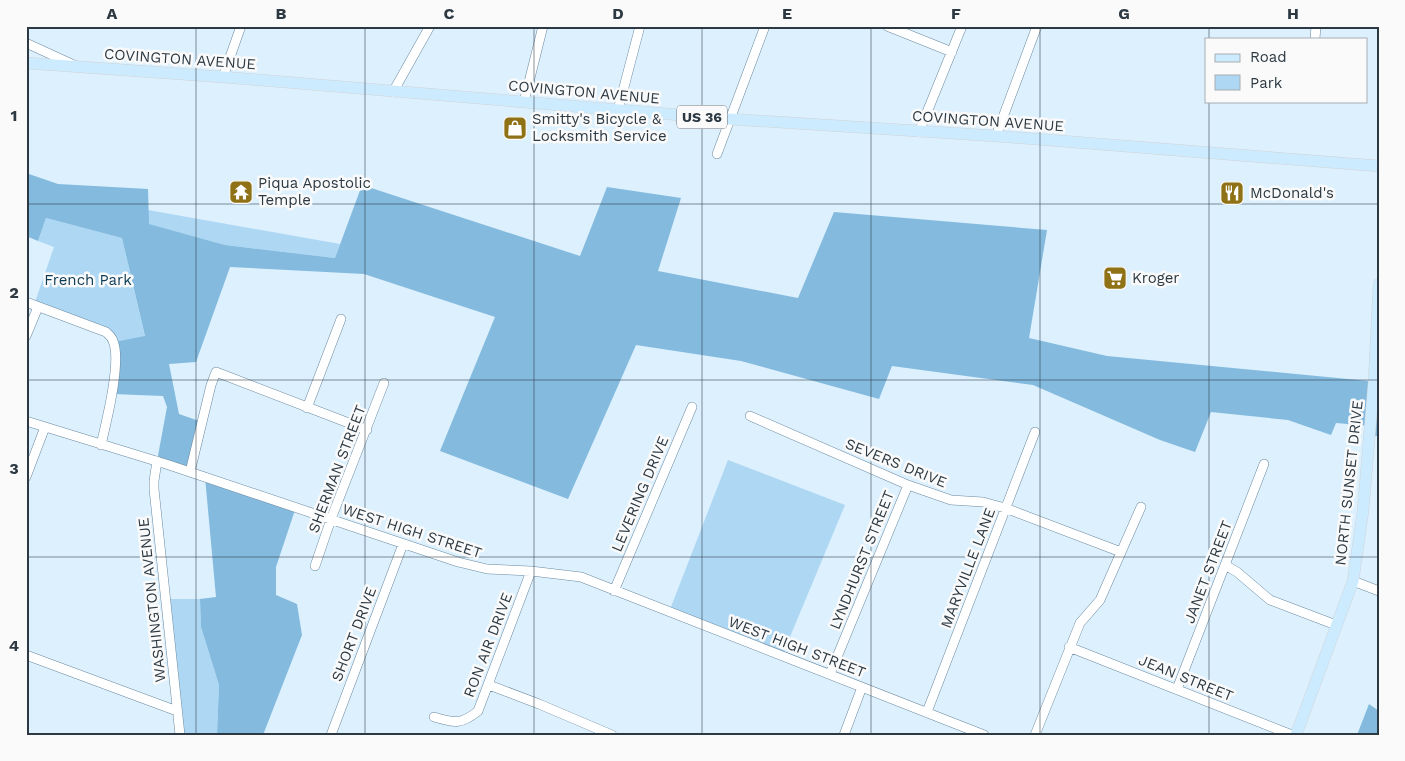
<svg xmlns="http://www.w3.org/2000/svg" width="1405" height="761" viewBox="0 0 1405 761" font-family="'Work Sans',sans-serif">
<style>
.green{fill:#aed7f4}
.forest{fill:#83bade}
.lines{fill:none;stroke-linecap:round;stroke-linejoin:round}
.minor-casing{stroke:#6b8aa0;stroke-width:10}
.major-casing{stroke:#d1d3d6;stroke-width:12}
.minor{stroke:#fff;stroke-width:9}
.major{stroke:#cdebfe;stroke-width:11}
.grid{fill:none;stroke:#2c3943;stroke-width:1;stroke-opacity:0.55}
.labels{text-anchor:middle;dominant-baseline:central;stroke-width:5;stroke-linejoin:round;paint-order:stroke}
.shield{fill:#fafafa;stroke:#6a737a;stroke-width:1}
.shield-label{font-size:14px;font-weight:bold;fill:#2c3943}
.street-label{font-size:15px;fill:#2c3943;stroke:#fafafa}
.poi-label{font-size:15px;fill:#2c3943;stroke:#fafafa;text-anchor:start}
.park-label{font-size:15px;fill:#0e3b54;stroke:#fafafa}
.neatline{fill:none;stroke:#2c3943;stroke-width:2}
.grid-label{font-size:16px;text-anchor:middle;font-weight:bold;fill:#2c3943}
</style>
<rect width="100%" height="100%" fill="#dcf0fe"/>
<!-- green -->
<path class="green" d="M148,210l192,34 -5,14 -110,-13 -77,-21z
M46,218l76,20 23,99 -31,5 -3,-5 -77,-32 20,-58 -16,-6z
M728,460l117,45 -63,151 -113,-44z
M166,599h34l1,28 18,58 -2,50h-37z"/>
<!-- forest -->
<path class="forest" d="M26,173l32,11 90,5 1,35 76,21 110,13 27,-73 218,71 27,-69 74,11 -23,73 140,27 36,-86 213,18 -18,108 78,18 272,26v54h-9v-10l-34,-3 -5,12 -43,-15 -77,-8 -16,40 -35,-12 -127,-55 -141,-19 -13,33 -138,-38 -105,-16 -68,154 -128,-48 55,-134 -131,-43 -134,-7 -34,95 -27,2 10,50 23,8 -12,50 -33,-11 10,-54 -4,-11 -50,-2 1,-52 31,-6 -23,-98 -76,-20 -8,23 -12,-5z
M205,477l91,30 -20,60v28l21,9 5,31 -39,100h-46l2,-50 -18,-58 -1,-28 16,-2z
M1369,704l10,7v24h-22z"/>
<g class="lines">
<!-- minor casing -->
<g class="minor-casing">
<path id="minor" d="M887,26l65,26
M1315,39l1,-13
M26,43l48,22
M223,77l18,-51
M393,92l37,-66
M524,102l19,-76
M618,110l22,-84
M919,132l43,-106
M996,136l41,-110
M717,154l48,-128
M26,302l80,30c3,3 6,5 7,9 9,20 -7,82 -12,104
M26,336l12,-29
M307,408l34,-89
M750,416l158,69 43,15 32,2 22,6 116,44
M26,421l143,44 289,97 29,7 44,2 50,6 403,158
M157,461l-3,20v8l26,246
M190,472l21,-87 5,-13 151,58
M26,477l19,-50
M1225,565l12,7 33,28 66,25
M315,566l16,-47 53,-136
M1353,581l26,10
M614,591l78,-184
M1069,647l223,88
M26,655l151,56
M830,674l78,-189
M489,685l50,19 73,31
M1177,689l87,-225
M927,712l108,-280
M434,717c20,6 27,8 44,-6l53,-140
M331,735l72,-191
M844,735l18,-48
M1035,735l45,-112 20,-23 41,-93"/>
</g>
<!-- major casing -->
<g class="major-casing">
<path id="major" d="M26,63l197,14 506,42 267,17 383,30
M1296,735l57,-154 10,-70 11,-130 5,-97"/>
</g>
<!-- minor -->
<use href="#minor" class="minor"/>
<!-- major -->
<use href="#major" class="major"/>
</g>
<!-- grid -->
<path class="grid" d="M196,26v709M365,26v709M534,26v709M702,26v709M871,26v709M1040,26v709M1209,26v13M1209,101v634M26,204h1353M26,380h1353M26,557h1353"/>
<!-- icons -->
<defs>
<g id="shop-square" transform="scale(1.25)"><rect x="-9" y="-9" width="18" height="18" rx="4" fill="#8f7116" stroke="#fafafa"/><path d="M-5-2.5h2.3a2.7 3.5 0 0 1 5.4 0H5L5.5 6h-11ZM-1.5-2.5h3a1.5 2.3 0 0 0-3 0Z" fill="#fff"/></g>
<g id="temple-square" transform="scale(1.25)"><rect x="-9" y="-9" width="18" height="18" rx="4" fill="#8f7116" stroke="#fafafa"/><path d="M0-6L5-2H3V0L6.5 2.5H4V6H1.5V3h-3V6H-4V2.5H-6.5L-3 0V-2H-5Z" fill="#fff"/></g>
<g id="restaurant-square" transform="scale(1.25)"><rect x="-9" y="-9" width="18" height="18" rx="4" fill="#8f7116" stroke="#fafafa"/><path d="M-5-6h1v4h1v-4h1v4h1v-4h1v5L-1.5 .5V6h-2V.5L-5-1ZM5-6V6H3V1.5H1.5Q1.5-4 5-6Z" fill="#fff"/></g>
<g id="supermarket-square" transform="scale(1.25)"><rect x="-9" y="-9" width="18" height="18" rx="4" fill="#8f7116" stroke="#fafafa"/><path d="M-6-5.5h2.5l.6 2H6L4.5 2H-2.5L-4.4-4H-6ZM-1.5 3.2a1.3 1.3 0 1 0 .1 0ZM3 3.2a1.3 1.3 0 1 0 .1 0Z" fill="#fff"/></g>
</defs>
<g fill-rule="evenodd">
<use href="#shop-square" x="515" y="128"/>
<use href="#temple-square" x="241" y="192"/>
<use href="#restaurant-square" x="1232" y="193"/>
<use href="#supermarket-square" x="1115" y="278"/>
</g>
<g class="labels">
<!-- shield labels -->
<rect class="shield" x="677" y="105.5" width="50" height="23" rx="4"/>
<g class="shield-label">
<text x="702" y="117">US 36</text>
</g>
<!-- street labels -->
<g class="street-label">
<text transform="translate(180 59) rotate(4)">COVINGTON AVENUE</text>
<text transform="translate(584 92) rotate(5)">COVINGTON AVENUE</text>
<text transform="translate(988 121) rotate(4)">COVINGTON AVENUE</text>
<text transform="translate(896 463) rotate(22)">SEVERS DRIVE</text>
<text transform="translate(337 469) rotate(-69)">SHERMAN STREET</text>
<text transform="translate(1349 483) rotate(-84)">NORTH SUNSET DRIVE</text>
<text transform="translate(640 494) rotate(-67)">LEVERING DRIVE</text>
<text transform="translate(412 531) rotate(18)">WEST HIGH STREET</text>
<text transform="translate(862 560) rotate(-68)">LYNDHURST STREET</text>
<text transform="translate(968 568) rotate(-69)">MARYVILLE LANE</text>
<text transform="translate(1208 572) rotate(-69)">JANET STREET</text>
<text transform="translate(152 600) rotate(-96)">WASHINGTON AVENUE</text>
<text transform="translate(354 634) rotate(-69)">SHORT DRIVE</text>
<text transform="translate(488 645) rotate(-69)">RON AIR DRIVE</text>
<text transform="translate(797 647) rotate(21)">WEST HIGH STREET</text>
<text transform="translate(1186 678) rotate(22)">JEAN STREET</text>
</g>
<!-- poi labels -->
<g class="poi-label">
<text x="532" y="119">Smitty's Bicycle &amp;<tspan x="532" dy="17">Locksmith Service</tspan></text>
<text x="258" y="183">Piqua Apostolic<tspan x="258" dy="17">Temple</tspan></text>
<text x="1250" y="193">McDonald's</text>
<text x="1132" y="278">Kroger</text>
</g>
<!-- park labels -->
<g class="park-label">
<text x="88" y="280">French Park</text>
</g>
</g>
<!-- border -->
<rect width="1405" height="761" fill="none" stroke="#fafafa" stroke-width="55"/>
<!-- legend -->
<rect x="1205" y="38" width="162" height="65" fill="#fafafa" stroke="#a8adb1"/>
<rect x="1215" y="54" width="25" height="8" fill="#cdebfe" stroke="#a8adb1"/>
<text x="1250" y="62" font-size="15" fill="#2c3943">Road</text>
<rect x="1215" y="75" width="25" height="15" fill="#aed7f4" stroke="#a8adb1"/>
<text x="1250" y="88" font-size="15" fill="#2c3943">Park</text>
<rect x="28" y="28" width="1350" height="706" class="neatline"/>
<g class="grid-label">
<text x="112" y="19">A</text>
<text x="281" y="19">B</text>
<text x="449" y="19">C</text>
<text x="618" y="19">D</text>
<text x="787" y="19">E</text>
<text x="956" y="19">F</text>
<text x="1124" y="19">G</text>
<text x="1293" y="19">H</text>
<text x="14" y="121">1</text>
<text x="14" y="298">2</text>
<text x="14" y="474">3</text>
<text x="14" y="651">4</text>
</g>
</svg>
